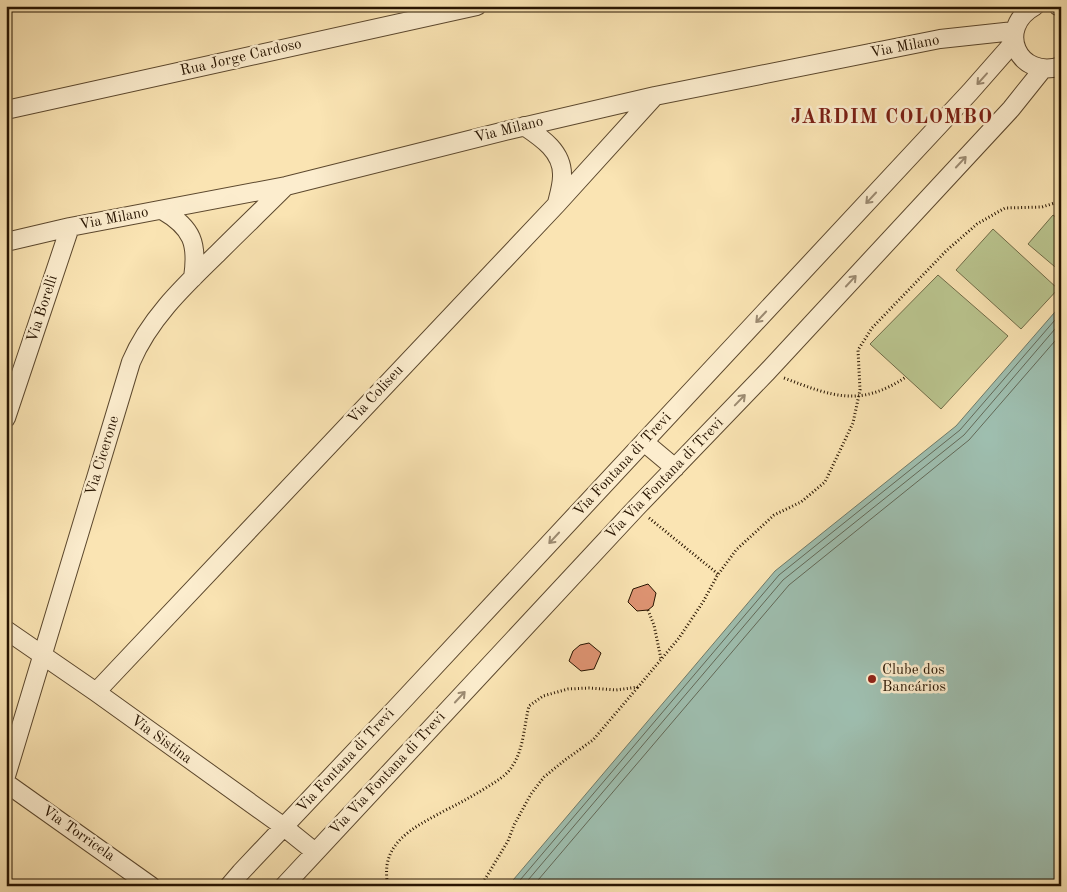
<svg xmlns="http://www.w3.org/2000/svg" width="1067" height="892" viewBox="0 0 1067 892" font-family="'Old Standard TT',serif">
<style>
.green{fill:#bac58f;stroke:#706c48}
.water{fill:#9ebeaf;stroke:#6e7a69}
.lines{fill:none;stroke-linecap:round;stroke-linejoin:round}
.shore{stroke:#626958;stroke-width:1}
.building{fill:#df9473;stroke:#271401}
.minor-casing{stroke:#5c482e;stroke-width:20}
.path{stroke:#271401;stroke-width:3;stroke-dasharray:1 2.5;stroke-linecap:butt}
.minor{stroke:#fcedce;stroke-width:18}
.oneway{stroke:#9c8b72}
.poi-dot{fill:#8f2418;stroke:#fcedce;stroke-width:2}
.labels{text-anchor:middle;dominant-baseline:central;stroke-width:5;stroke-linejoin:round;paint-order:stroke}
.street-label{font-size:15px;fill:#271401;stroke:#fcedce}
.poi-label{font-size:15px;fill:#271401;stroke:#fcedce;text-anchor:start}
.district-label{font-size:20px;font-weight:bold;letter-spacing:1px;fill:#7a1f14;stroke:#fcedce}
</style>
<rect width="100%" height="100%" fill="#fae4b3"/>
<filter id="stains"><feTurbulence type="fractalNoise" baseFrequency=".004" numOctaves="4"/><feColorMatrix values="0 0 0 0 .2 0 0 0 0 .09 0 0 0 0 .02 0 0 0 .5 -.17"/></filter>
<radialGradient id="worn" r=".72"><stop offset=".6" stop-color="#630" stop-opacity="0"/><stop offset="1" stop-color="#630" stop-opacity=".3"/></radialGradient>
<!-- green -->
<path class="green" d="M1053,215l8,6v51l-33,-28z
M993,229l65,60 -37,40 -65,-59z
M938,275l70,61 -67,73 -71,-65z"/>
<!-- water -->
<path class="water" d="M1061,305v581h-553l267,-315 181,-145z"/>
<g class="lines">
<!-- shore -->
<path class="shore" d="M515,886l264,-311 181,-145 101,-117
M523,886l260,-306 181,-145 97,-113
M533,886l256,-301 180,-145 92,-106"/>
</g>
<!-- building -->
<path class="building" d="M648,584l8,9 -3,13 -5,4 -11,1 -9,-9 5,-13z
M589,643l12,10 -7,16 -13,2 -12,-10 4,-10 7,-6z"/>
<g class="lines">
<!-- minor casing -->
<g class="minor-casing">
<path id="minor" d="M1035,6c-40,22 -17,74 26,60
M1058,6l3,1
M6,110l471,-104
M524,126c18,12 39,26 38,50 0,9 -3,19 -5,27
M162,210c31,18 36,34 31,68
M6,242l64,-15 216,-41 223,-56 146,-34 285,-57 74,-8
M6,418l64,-191
M644,442l31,26
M6,630l90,62 188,135 31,25
M96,692l461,-488 98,-108
M6,776l125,-414c18,-43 53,-76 86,-108 23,-23 46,-45 69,-68
M6,783l145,103
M229,886l12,-14 155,-164 574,-616 44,-50
M284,886l352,-378 131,-136 244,-263 32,-40"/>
</g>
<!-- path -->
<path class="path" d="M784,378c48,18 75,30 122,-1
M649,518l69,56
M648,610l6,15 7,34
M388,886c-9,-43 25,-58 56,-75 14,-7 27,-14 40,-22 11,-7 23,-13 29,-24 11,-17 11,-40 16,-59l14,-10 25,-7 21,-1 27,2 22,-3 41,-49 24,-36 14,-26 19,-26 38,-35 27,-13 24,-20 28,-59 7,-33 -2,-40 14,-22 74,-77 31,-27 28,-16 37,-1 19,-6
M481,886l27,-45 6,-16 17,-31 13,-17 21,-17 28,-20 45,-53"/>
<!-- minor -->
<use href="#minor" class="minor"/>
</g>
<!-- one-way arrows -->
<defs><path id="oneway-shaft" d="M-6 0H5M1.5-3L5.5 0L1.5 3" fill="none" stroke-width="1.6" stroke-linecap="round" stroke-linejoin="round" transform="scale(1.25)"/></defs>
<g class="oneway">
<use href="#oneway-shaft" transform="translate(982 79) rotate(132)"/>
<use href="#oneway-shaft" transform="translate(961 162) rotate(-47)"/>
<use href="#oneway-shaft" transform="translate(871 198) rotate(133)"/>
<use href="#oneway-shaft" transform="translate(851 281) rotate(-47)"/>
<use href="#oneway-shaft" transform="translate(761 317) rotate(133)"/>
<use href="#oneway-shaft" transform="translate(740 400) rotate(-46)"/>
<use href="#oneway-shaft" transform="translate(554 538) rotate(133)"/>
<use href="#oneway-shaft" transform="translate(460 697) rotate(-47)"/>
</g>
<!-- markers -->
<circle class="poi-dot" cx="872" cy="679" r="5"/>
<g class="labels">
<!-- street labels -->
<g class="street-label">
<text transform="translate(905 47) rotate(-11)">Via Milano</text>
<text transform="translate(241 58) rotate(-13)">Rua Jorge Cardoso</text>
<text transform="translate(509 130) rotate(-14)">Via Milano</text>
<text transform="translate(114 219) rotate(-11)">Via Milano</text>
<text transform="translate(43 309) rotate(-72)">Via Borelli</text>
<text transform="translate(376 395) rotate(-47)">Via Coliseu</text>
<text transform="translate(103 456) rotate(-73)">Via Cicerone</text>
<text transform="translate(623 465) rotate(-47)">Via Fontana di Trevi</text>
<text transform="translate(665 479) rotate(-46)">Via Via Fontana di Trevi</text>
<text transform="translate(161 740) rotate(36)">Via Sistina</text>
<text transform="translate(346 761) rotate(-47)">Via Fontana di Trevi</text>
<text transform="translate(388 774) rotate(-47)">Via Via Fontana di Trevi</text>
<text transform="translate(78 834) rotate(35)">Via Torricela</text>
</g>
<!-- poi labels -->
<g class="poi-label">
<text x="882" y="670">Clube dos<tspan x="882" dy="17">Bancários</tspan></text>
</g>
<!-- district labels -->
<g class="district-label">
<text x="892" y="118">JARDIM COLOMBO</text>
</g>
</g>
<!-- margin -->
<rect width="1067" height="892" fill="none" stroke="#fae4b3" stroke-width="25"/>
<rect x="8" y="8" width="1052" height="877" fill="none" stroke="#271401" stroke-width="2.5"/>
<rect x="12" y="12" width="1042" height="867" fill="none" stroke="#271401"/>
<rect width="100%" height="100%" filter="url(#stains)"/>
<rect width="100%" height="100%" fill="url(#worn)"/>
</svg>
